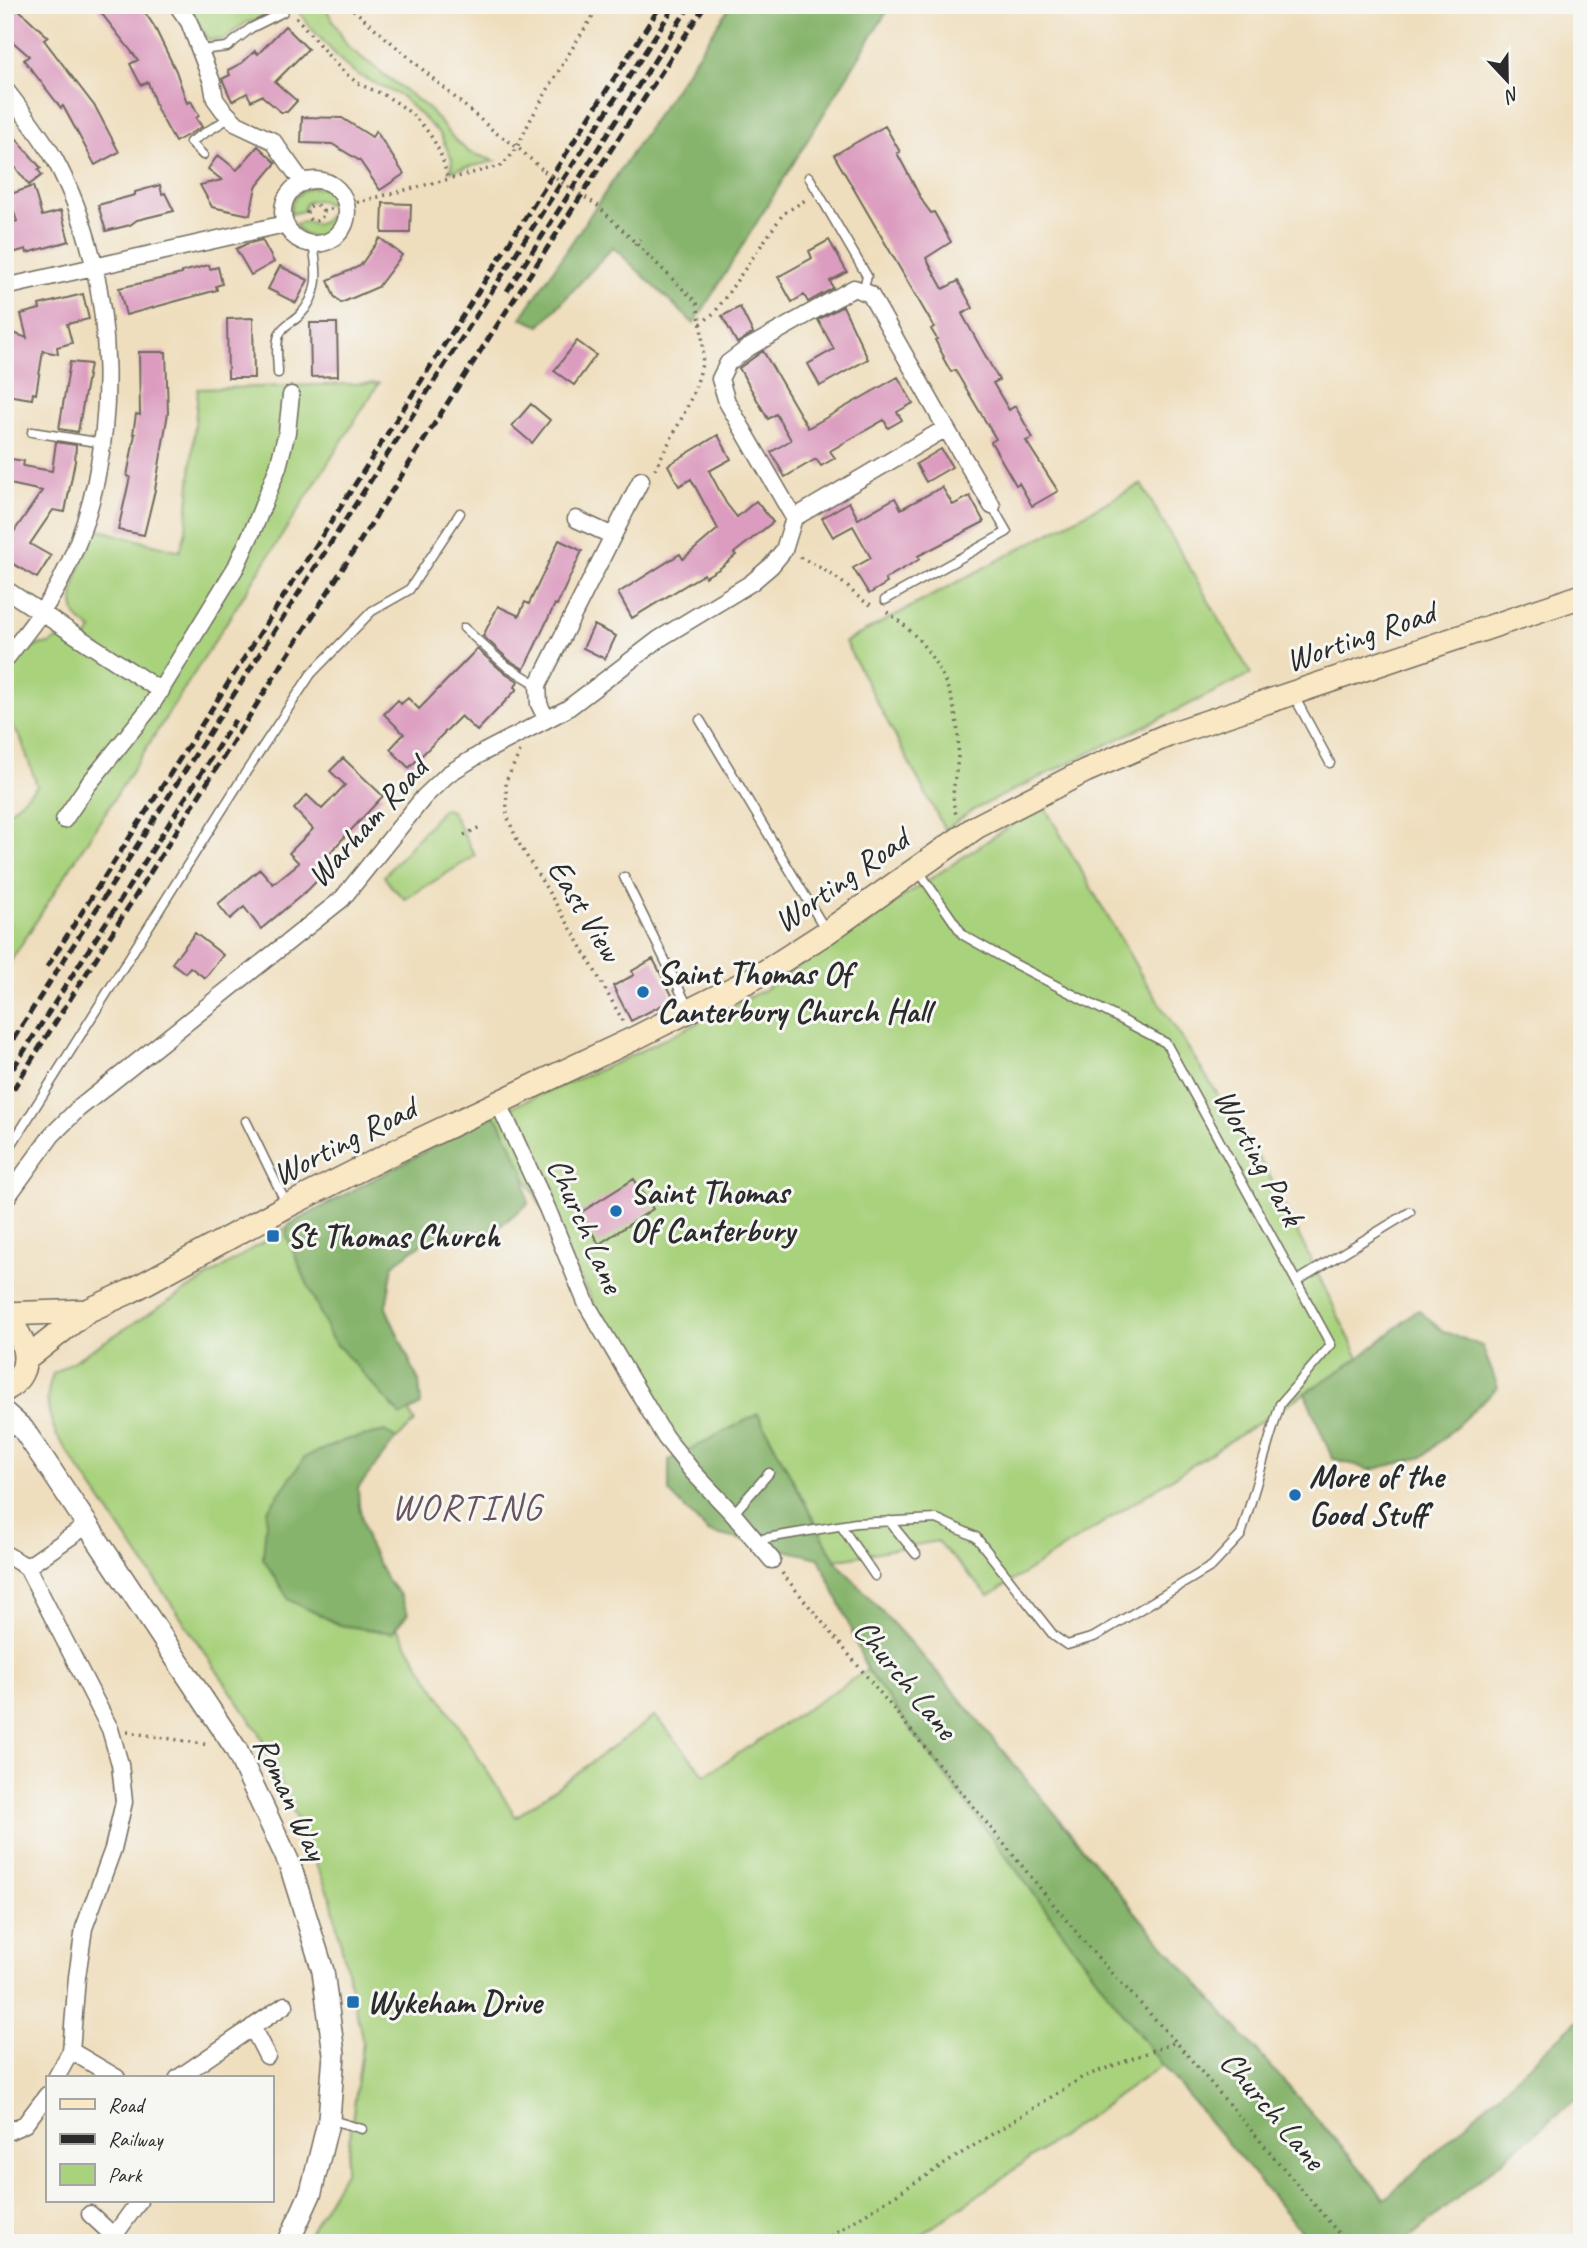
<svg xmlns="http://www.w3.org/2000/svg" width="1587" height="2248" viewBox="0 0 1587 2248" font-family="Caveat,sans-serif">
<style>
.green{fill:#a9d27d;stroke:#6a7e54;stroke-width:2}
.forest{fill:#86b46c;stroke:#58704c;stroke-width:2}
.building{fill:#dc9cbf}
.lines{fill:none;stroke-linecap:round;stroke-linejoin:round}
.service-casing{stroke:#706a5e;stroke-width:11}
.minor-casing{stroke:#706a5e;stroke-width:19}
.tertiary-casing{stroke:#706a5e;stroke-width:24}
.secondary-casing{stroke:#706a5e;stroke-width:26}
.path{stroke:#706a5e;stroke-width:3.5;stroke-dasharray:2 5;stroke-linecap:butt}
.service{stroke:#fff;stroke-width:8}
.minor{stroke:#fff;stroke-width:16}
.tertiary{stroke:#fff;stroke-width:21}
.secondary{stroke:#fae7c3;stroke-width:23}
.rail{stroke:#2b2b2b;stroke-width:5;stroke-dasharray:10 5;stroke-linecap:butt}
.path-bridge{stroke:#706a5e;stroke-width:3.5;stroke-dasharray:2 5;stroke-linecap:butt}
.poi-dot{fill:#1f6fb2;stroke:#f6f6f2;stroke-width:2.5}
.labels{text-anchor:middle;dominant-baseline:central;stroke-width:6;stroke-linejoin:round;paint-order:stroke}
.street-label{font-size:33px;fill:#2b2b2b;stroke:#f6f6f2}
.poi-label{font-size:33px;font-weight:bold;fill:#2b2b2b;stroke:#f6f6f2;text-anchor:start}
.quarter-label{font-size:37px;letter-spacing:2px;fill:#69535f;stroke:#f6f6f2}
</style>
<rect width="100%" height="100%" fill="#f6f6f2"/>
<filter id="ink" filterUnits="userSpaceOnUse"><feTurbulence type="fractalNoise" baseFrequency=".0143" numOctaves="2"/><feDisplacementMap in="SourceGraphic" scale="14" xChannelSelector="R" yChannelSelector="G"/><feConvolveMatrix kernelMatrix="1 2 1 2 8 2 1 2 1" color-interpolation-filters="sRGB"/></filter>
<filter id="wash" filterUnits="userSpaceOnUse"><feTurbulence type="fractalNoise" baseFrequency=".00686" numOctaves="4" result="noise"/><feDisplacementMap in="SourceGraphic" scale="28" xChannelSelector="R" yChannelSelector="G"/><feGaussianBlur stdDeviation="1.57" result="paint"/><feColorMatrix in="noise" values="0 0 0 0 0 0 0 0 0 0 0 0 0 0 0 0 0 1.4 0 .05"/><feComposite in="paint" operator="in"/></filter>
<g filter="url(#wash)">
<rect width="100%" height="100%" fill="#efdebd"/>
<!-- green -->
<path class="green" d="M187,5h93l1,1 -26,15 -8,1 -23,17 -15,1z
M294,5h30l24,42 80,61 27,32 14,12 26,9 -44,10 1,-12 -12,-25 -39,-38 -43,-21 -12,-9 -35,-38z
M310,187c12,0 23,2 28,14l-11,3c-7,-5 -13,-5 -21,-1l-3,8 -12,3c-2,-15 7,-21 19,-27z
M340,212c-3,25 -33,36 -45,12l12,-3c9,6 16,3 22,-6z
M379,383l-374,587v-154l32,-30 -16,-47 -16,-24v-36l17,-25 19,-10h8l10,-6 20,10 13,-18c-5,-5 -14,-9 -16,-15 -11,-23 11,-64 20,-86l84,22 6,-20 12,-142z
M1141,484l110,190 -280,137 -26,19 -100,-188z
M1043,804l97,169 128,200 91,185 -370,238 -52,-55 -102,19 -77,-146 -79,42 -13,-18 -174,-323 128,-54 142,-70z
M444,808l8,4 23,44 -70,43 -14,-13 -7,-10z
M300,1219l115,203 -94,86 195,309 139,-101 50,59 162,-105 295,395 -252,178h-607l42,-71 18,-130 -32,-143 -73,-168 -201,-295c-10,-24 -13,-38 -4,-62z"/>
<!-- forest -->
<path class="forest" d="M731,5h160l-197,319 -81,-77 -73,79 -19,-8z
M492,1115l7,5 25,52 4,32 -36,28 -33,-2 -35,12 -31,23 -7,43 33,74 2,23 -20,11 -70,-78 -45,-103 3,-10 11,-6z
M1418,1310l25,21 39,15 16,41 -75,70 -53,13 -38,-12 -27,-65 54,-35z
M758,1414l77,146 111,122 195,237 212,241 32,39 197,-183v78l-179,149h-92l-149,-178 -295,-395 -25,-62 -23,-50 -111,-26 -39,-40v-32z
M385,1431l11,8 -38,49 1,17 8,36 20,39 13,15 8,18 -16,20 -52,-8 -51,-25 -26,-42 4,-47 38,-54 40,-17z"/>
<g id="blocks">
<!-- building -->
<path class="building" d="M5,5h9l34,32 -4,3 52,68 23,44 -24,13 -32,-59 -2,2 -37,-48 5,-4 -24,-21z
M95,5h45l14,21 22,45 11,32 4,-2 8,15 -3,2 6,9 -27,15 -18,-33 -9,-27 -7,3 -11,-21 8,-4z
M285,26l23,23 -33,33 22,19 -10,11h-6l-19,-16 1,-1 -12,6 -4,-8 -15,8 -10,-22 8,-4 -2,-5 14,-7 13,-12 3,3z
M302,117l40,1 30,19 4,-6 28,43 -24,16 -20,-29 -28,-17 -31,-1z
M5,125l36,43 -3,2 4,5 -13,10 -24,-31z
M885,126l15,26 -3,1 26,49 8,11 3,-1 17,30 -25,16 17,31 15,-8 15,27 -11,6 37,66 -6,3 16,27 6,-4 18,32 -7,3 32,50 -26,15 -13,-23 -3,2 -25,-43 5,-3 -41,-69 -4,2 -8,-14 1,-1 -9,-17 2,-1 -6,-10 3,-2 -100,-172z
M258,146l18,17 -20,24 -6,28 -38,-8 -12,-22 22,-5 -14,-11 10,-14 19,15z
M160,185l2,9 3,-1 9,18 -37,9 -7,5 -24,6 -8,-26 37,-10v-3z
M33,186l9,30 19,-5 8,30 -42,12 -1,-4 -17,5 -4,-13v-16l12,-4 -9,-26z
M383,203l28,1 -1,29h-28z
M380,238l22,17 -24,32 -37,16 -7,-7 -6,-16 32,-14z
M262,240l12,22 -23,13 -15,-26 10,-5z
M829,240l18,32 -17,9 3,7 -25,14 -4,-7 -12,7 -14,-25 34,-19 -3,-7z
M209,265l1,4 8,-2 4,17 -6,2 1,4 -91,25 -7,-27 63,-14v-2z
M280,266l28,14 -12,23 -28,-14z
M83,294l6,25 -22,5 5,19 -15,4 1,7 -15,-3 -7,43 -3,-1 -1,6 -26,-4 7,-41 -8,-3v-21l22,8 -6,-24 19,-5 -1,-4z
M843,306l25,53 -48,27 -12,-22 26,-15 -16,-29z
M740,307l13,26 -16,10 -15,-27z
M253,318l1,60h-26l-1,-59z
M310,323h27l1,53 -27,1z
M577,341l19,14 -22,30 -20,-14z
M763,351l45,77 90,-51 15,26 -16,9 5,8 -14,8 -4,-8 -54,31 5,7 -14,8 -5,-7 -31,18 -14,-25 20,-12 -15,-26 -8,5 -29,-51z
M139,352h27l2,61 -13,77 -11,45 -26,-5 12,-53 -3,-1 8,-42h-2l3,-20 4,1z
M70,362l20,2 -12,68 -19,-3z
M531,404l19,16 -18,23 -20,-17z
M718,435l13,24 -22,12 17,32 11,14 19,-16 17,21 -39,31 2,2 -17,14 -14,8 -1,-3 -72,44 -14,-25 62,-39 3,5 35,-30 -27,-50 -12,7 -11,-21z
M56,442l20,3 -1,16 -10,51 -12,-2 -23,34 21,12 -14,22 -32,-19v-31l8,5 29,-42 -37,-8v-25l19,3 -1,5 29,5z
M941,449l11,18 -26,15 -10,-18z
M942,487l11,18 17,-9 14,26 -66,34 2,3 -35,20 2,4 -18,11 -16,-26 18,-10 -18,-32 -20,11 -11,-19 27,-16 9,17 37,-21 6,11z
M559,540l23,11 -25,54 -2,-1 -31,65 -15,-9 -26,-24 15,-30 21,10 6,-14 4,2z
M594,625l22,11 -11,23 -22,-11z
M477,649l24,21 17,11 -3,6 2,2 -40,42 -16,-15 -52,52 -19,-19 14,-15 -20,-20 14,-14 3,4 7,-6 11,11z
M343,758l40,38 -61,65 7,7 -20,21 -48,40 -17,-22 -14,12 -12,-15 14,-12 28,-23 13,15 26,-21 -10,-10 24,-24 -19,-20 13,-14 15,14 23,-24 -15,-14z
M195,933l28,22 -18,23 -15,-11 -5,6 -13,-10z
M653,959l21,40 -43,22 -18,-35 21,-11 -2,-4z
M634,1179l19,30 -54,35 -19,-31z"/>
</g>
</g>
<g filter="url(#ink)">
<use href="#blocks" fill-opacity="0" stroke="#706a5e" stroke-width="2"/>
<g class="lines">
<!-- service casing -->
<g class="service-casing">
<path id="service" d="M200,50l27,-3 24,-19 32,-16
M5,115l13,-9
M203,155l-13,-13 39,-24
M809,177l58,99 -4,15
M278,373c0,-11 -4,-34 4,-43 4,-6 12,-9 17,-14 21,-21 19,-44 14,-72
M32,432l71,11
M885,600l122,-68 -15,-26
M464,628l41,37 33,20
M1294,696l36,67
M700,720l125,209
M624,877l65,132
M246,1121l40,82
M5,1155l241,-383 65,-98 61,-63 37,-21 51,-77
M1297,1281l113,-69
M733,1514l36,-41
M889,1521l27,33
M841,1526l34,50
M755,1540l101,-17 81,-4 39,18 78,99 13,9 27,-8 118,-71 29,-31 39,-131 51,-59 -165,-302 -159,-83 -44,-25 -45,-65
M332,2120l30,9"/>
</g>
<!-- minor casing -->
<g class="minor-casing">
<path id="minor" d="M177,5l12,17 23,60 3,17 8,11 14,14 36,17 30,42
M5,89c17,22 35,45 49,69 67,122 71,300 6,424 -14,27 -36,53 -55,78
M283 212a32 32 0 1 1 64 0a32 32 0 1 1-64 0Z
M5,287l280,-63
M854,288l16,6 76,134 -152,90 -67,-116 -7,-23 8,-16 20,-15z
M946,428l46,78
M576,519l37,17
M5,589l156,102
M546,718l-7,-14 -1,-19 103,-205
M64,820l23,-34 62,-77 87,-142 20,-44 22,-56 9,-35 4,-37
M498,1102l49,106 40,97 78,132 28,35 40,42 39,46
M5,1200l47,-65 26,-26 264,-210 82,-102 24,-23 34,-21 85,-44 92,-70 92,-56 20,-17 13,-16 10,-32
M5,1554l22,13 83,162 10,35 4,38 -11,47 -29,79 -7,49 -6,74 -15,27
M27,1567l59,-41
M252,2027l15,29
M71,2051l46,27
M178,2078l107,-73
M5,2133l20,-9 22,-29
M90,2214l29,27
M114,2236l25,-35"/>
</g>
<!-- tertiary casing -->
<g class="tertiary-casing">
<path id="tertiary" d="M5,1413l18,16 24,35 189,285 54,116 33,106 11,83 -5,65 -18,73 -23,51"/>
</g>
<!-- secondary casing -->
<g class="secondary-casing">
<path id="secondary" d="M5,1314l82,-3
M5,1318c23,19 30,54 0,72
M25,1360l62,-49 42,-19 158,-86 107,-54 239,-113 127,-64 67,-43 149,-105 109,-56 83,-36 414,-139"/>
</g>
<!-- path -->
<path class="path" d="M348,5l148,128 21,14 27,24
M296,17c16,18 40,51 59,64 8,6 20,9 29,14 33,18 58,46 63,84
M307 213a8 8 0 1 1 16 0a8 8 0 1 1-16 0Z
M597,205l100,98c3,17 6,33 6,50 -1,35 -32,84 -48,116
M323,211l177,-45c17,-12 22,-31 32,-49 22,-38 43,-76 69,-112
M635,245l5,-6
M701,324l14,-12 68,-98 24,-15
M800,557c15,8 30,15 43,26 11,9 17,18 31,23
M887,612c48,32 75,88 71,145 -2,21 -9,39 -1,60
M520,752l-14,29 1,35 11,26 58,95 47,84
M464,835l18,-9
M782,1573l308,376 86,93 171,201
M127,1732l83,13
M819,2243l264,-166 93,-35"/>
<!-- service -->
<use href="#service" class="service"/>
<!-- minor -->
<use href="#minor" class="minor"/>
<!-- tertiary -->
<use href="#tertiary" class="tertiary"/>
<!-- secondary -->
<use href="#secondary" class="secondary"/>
<!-- rail -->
<path class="rail" d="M507,291l183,-286
M47,967l614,-962
M5,1052l670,-1047
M5,1081l230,-361
M5,1102l478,-755 222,-342"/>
<!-- path-bridge -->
<path class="path-bridge" d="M544,171l53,34"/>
</g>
</g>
<!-- markers -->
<g class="poi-dot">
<circle cx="643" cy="992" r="7"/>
<circle cx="616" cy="1211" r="7"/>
<rect x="266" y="1229" width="14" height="14" rx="3.5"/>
<circle cx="1295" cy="1495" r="7"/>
<rect x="346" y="1995" width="14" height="14" rx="3.5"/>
</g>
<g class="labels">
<!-- street labels -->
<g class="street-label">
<text transform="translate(1360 636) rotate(-19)">Worting Road</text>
<text transform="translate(367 822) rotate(-48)">Warham Road</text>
<text transform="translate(841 880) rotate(-35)">Worting Road</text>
<text transform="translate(585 910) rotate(59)">East View</text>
<text transform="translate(344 1141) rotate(-27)">Worting Road</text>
<text transform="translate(1259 1157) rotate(61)">Worting Park</text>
<text transform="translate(586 1225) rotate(66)">Church Lane</text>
<text transform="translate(906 1679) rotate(51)">Church Lane</text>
<text transform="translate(291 1798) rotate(65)">Roman Way</text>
<text transform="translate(1273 2110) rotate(50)">Church Lane</text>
</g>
<!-- poi labels -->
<g class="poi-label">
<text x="657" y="973">Saint Thomas Of<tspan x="657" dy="38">Canterbury Church Hall</tspan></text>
<text x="630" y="1192">Saint Thomas<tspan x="630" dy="38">Of Canterbury</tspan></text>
<text x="287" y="1236">St Thomas Church</text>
<text x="1309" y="1476">More of the<tspan x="1309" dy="38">Good Stuff</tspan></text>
<text x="367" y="2002">Wykeham Drive</text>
</g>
<!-- quarter labels -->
<g class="quarter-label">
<text x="467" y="1506">WORTING</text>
</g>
</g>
<!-- margin -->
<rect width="1587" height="2248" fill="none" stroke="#f6f6f2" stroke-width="28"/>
<!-- legend -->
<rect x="46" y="2076" width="228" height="126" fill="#f6f6f2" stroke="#a5a5a2" stroke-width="2"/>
<rect x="60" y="2099" width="35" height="10" fill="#fae7c3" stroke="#a5a5a2" stroke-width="2"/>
<text x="108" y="2112" font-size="21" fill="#2b2b2b">Road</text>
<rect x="60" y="2134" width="35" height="10" fill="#2b2b2b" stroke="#a5a5a2" stroke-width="2"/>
<text x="108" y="2146" font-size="21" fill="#2b2b2b">Railway</text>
<rect x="60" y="2164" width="35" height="21" fill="#a9d27d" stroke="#a5a5a2" stroke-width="2"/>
<text x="108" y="2182" font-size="21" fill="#2b2b2b">Park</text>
<!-- north arrow -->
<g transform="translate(1507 80) rotate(158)" stroke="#f6f6f2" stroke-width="5" paint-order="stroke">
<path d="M0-5L12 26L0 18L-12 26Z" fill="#2b2b2b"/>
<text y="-10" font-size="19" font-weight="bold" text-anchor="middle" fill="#2b2b2b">N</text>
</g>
</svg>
